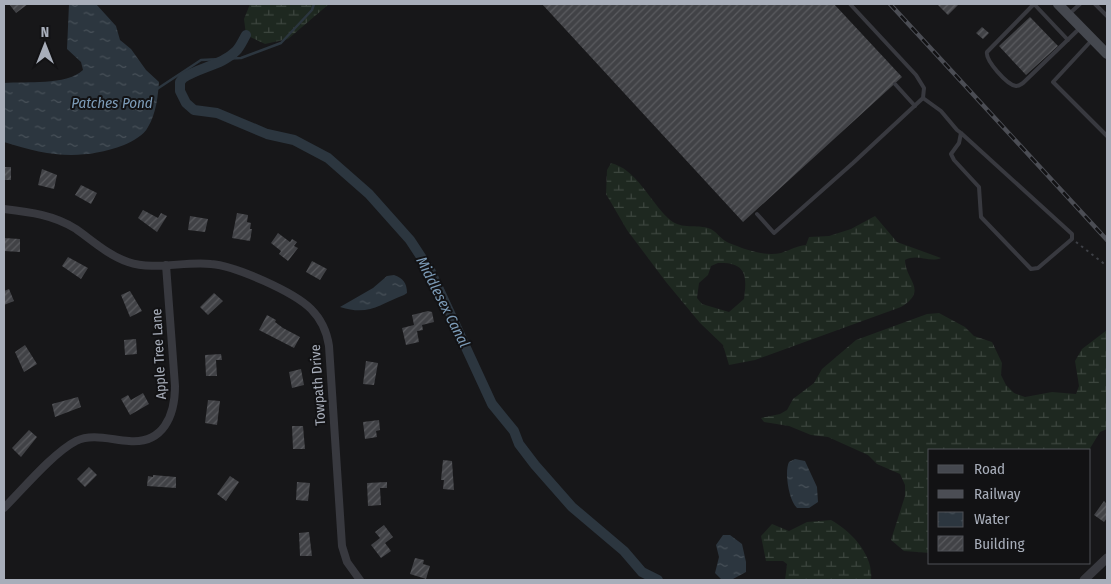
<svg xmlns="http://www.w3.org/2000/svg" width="1111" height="584" viewBox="0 0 1111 584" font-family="'Fira Sans Condensed',sans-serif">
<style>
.wetland{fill:url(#wetland-marsh);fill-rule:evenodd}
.water{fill:url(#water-ripples)}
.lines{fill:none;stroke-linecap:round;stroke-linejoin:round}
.stream{stroke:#2c363f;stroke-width:2.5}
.canal{stroke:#2c363f;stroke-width:10}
.building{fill:url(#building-hatch)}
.path{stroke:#3e4046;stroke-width:2;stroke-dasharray:2.5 4;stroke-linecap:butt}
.service{stroke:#38393f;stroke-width:4}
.minor{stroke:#38393f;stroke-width:8}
.tertiary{stroke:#38393f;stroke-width:9}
.secondary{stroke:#45484f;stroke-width:10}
.rail-casing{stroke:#4b4d54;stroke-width:4.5}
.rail{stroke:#121214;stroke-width:2.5;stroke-dasharray:8;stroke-linecap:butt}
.labels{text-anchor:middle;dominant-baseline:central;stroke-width:4;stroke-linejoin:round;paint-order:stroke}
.street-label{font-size:14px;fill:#a8aeba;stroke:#121214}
.water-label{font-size:15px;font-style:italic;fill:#7d9cb8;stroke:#121214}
</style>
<defs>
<pattern id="wetland-marsh" width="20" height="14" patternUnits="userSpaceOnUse" patternTransform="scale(1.25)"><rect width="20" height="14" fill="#1e2820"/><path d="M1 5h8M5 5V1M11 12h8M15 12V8" fill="none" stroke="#3c453e"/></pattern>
<pattern id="water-ripples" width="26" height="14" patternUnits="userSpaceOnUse" patternTransform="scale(1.25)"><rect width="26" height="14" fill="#2c363f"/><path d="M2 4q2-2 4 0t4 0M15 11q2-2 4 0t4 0" fill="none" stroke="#485159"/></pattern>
<pattern id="building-hatch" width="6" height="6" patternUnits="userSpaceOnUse" patternTransform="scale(1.25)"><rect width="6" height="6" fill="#414246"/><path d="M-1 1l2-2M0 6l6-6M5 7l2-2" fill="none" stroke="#5a5b5f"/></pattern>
</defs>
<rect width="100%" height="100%" fill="#171719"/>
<!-- wetland -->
<path class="wetland" d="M250,4h79l-41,35 -23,5 -19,-9 -2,-16z
M611,163c25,6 39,38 57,55 12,12 25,6 40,10 8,2 13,12 21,15 15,6 36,14 52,10 9,-3 15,-7 25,-8l3,-8 20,-1 22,-7 24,-13 22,26 44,16c-12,5 -24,-5 -36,2 0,20 24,30 -4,47l-146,53 -26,5 -6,-20 -23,-22 -34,-41 -39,-52 -21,-36 1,-24zM718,263c29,-1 29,13 26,36l-15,13 -27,-8 -5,-6 2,-15 9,-8 3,-9z
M939,313l26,14 9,9 18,6 10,21 -1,12 5,10 8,8 11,4 27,-5 24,2 3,-8 -4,-25 7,-12 25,-19v99l-7,3 -11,18h-159v103l-26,-2 -13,-11 14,-44v-11l-5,-11 -23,-10 -9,-9 -40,-18 -17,-2 -22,-9 -25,-4 -3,-4 19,-4 7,-4 6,-11 21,-16 8,-14 34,-29 71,-26z
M831,520c20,11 43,35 40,60h-86l2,-16 -4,-3h-17l-5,-25 11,-12 17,7 18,-9z"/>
<!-- water -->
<path class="water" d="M69,4h27l20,22 4,14 11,9 15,21 13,12c-1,14 -3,32 -11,45 -4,8 -15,14 -24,18 -43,16 -77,11 -120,-3v-59c22,-2 62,3 79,-13l-2,-8 -14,-13z
M394,275c9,3 13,8 13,18l-3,2c-26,10 -35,21 -64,12l33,-19 14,-12z
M795,459l10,2 12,26 1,15 -9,6h-12c-8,-7 -13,-36 -8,-46z
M723,535h7l12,9 4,18v10l-13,7h-12l-6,-6 4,-16 -3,-12z"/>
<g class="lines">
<!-- stream -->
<path class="stream" d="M157,89l44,-29 40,-2 40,-15 31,-33 2,-6"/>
<!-- canal -->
<path class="canal" d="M246,35c-3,5 -6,12 -10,16 -14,14 -36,16 -53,27l-3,4v9l6,12 8,7 23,3 50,21 27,6 34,18 41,36 41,46 21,32 61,132 22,27 5,13 16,21 37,42 52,44 18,21 16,8"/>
</g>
<!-- building -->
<path class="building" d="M9,4h19l-12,9z
M542,4h292l68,73 -159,145z
M937,4h22l-11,11z
M1030,17l28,29 -32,29 -27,-29z
M982,27l7,6 -6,6 -7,-6z
M4,167h7v13h-7z
M42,169l15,6 -3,14 -16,-4z
M81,185l16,8 -6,11 -16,-9z
M143,210l15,8 3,-5 6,3 -10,16 -19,-14z
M237,213l11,2 -1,7 4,1 -1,6h2l-2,12 -18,-3z
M190,216l18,3 -3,13 -17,-2z
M278,233l12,9 2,-3 5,3 -3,4 4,2 -10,13 -9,-7 2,-3 -10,-8z
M4,238l16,1v13l-16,-1z
M68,257l20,11 -7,11 -19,-13z
M312,261l15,8 -7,11 -14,-8z
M9,289l5,12 -10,4v-14z
M130,291l12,20 -12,6 -9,-22z
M214,293l9,8 -15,14 -8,-8z
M428,311l4,1 2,10 -12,3 1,5 -6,1 2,11 -13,3 -4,-17 12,-3 -2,-10z
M267,315l9,5 -1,2 8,6 17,9 -6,11 -35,-18z
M136,339l1,15 -12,1 -1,-15z
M25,345l12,19 -13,8 -9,-20z
M221,354l1,6h-6l1,16h-11l-1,-21z
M366,361l12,2 -4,22 -11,-1z
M301,369l3,16 -12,3 -3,-16z
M143,393l6,11 -19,11 -9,-16 7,-4 3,5z
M78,397l3,10 -26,10 -3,-13z
M208,400l12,1 -3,24 -12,-2z
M379,420l1,10 -4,1 1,6 -12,2 -2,-17z
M292,426h11l2,23h-12z
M29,430l8,7 -16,20 -9,-9z
M443,460l9,1 2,29 -11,-1 1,-9h-3z
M89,467l8,8 -12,12 -8,-8z
M153,475l23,2v11l-29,-2 1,-10 5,1z
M230,476l9,6 -13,19 -9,-7z
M297,482l13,1 -2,18 -12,-1z
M387,482v6h-7l1,17 -13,1 -1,-23z
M1104,501l3,3v14l-3,4 -10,-7z
M384,525l9,12 -8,6 6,8 -10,7 -10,-13 9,-7 -5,-6z
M309,532l3,24h-12l-1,-23z
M415,558l9,2 -1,4 7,2 -4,13 -16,-5z"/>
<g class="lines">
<!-- path -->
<path class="path" d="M1076,242l31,24"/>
<!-- service -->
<path class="service" d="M1034,4l-47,48c-2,8 20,33 29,34 3,0 4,-1 7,-3l57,-55
M1034,4l34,36
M1095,4l12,12
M1069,14l11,-10
M1091,41l-38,41 54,54
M895,84l20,22
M923,98l18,13 16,19 4,3 111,101v5l-34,29 -7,1 -50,-52 -2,-30 -25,-27 -3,-6 8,-11 2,-10
M757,214l17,19 79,-70 70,-65 1,-10 -8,-13 -66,-71"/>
<!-- minor -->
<path class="minor" d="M4,209c26,3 50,6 72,20 17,12 32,26 52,33 26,9 56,-1 83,2 25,2 83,28 100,45 10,10 16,23 18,37l13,200 5,16 13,18
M4,508c19,-19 49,-55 72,-67 16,-8 36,-1 53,0 34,3 46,-25 46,-55l-9,-121"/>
<!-- tertiary -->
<path class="tertiary" d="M1084,580l23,-22"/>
<!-- secondary -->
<path class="secondary" d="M1058,4l49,50"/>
<!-- rail casing -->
<g class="rail-casing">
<path id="rail" d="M890,4l217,236"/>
</g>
<!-- rail -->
<use href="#rail" class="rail"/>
</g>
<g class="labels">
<!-- street labels -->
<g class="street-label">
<text transform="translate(159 354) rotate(-93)">Apple Tree Lane</text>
<text transform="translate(318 385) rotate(-94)">Towpath Drive</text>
</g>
<!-- water labels -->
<g class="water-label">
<text x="112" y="103">Patches Pond</text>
<text transform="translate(443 302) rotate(63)">Middlesex Canal</text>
</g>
</g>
<!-- border -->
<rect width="1111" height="584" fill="none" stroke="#a8aeba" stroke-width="10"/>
<!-- legend -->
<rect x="928" y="449" width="162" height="115" fill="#121214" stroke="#4e5056"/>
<rect x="938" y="465" width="25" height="8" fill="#45484f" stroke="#4e5056"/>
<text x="974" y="474" font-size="15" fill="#a8aeba">Road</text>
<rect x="938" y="490" width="25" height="8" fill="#4b4d54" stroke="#4e5056"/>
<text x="974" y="499" font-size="15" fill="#a8aeba">Railway</text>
<rect x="938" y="512" width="25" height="15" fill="url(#water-ripples)" stroke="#4e5056"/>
<text x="974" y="524" font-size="15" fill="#a8aeba">Water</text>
<rect x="938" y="536" width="25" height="15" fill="url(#building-hatch)" stroke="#4e5056"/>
<text x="974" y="549" font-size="15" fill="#a8aeba">Building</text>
<!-- north arrow -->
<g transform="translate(45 45)" stroke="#121214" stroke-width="4" paint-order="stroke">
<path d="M0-4L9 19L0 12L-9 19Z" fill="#a8aeba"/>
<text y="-8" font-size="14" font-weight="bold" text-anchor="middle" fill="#a8aeba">N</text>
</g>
</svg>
